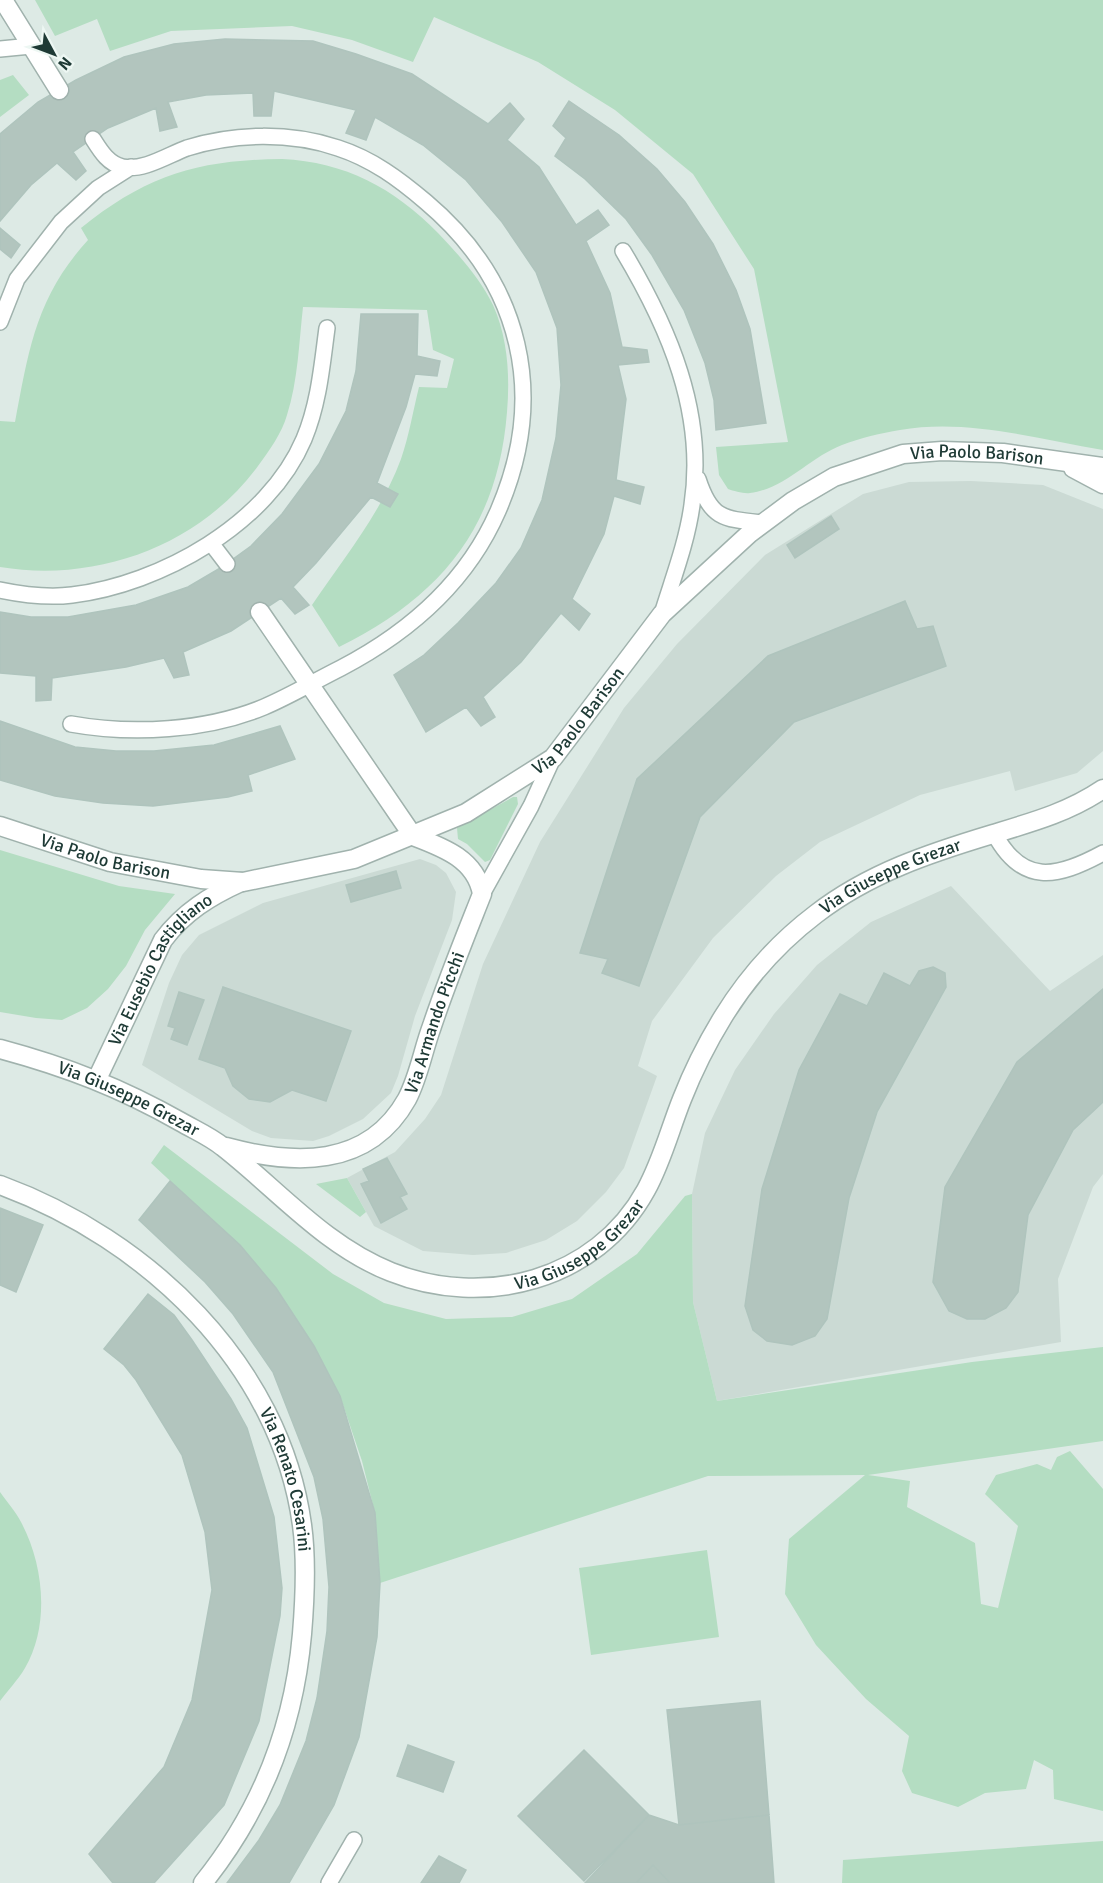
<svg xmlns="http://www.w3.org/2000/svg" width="1103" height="1883" viewBox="0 0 1103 1883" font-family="Signika,sans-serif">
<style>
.built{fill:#cbdad4}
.green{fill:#b4ddc2}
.building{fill:#b2c5be;stroke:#afc4bd;stroke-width:1.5}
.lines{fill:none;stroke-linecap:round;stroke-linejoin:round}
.service-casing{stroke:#a0b2ad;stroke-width:18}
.minor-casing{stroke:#a0b2ad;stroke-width:21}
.service{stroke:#fff;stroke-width:15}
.minor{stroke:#fff;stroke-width:18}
.labels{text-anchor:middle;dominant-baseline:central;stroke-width:4.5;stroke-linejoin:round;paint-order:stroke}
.street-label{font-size:18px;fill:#1e3a35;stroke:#edf7f3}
</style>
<rect width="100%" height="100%" fill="#ddeae5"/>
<!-- built -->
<path class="built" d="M971,481l72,4 60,24v242l-26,22 -62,18 -5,-20 -90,24 -100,47 -44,34 -63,62 -61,83 -14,45 19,10 -33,92 -18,24 -29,29 -31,19 -40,13 -33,2 -50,-4 -49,-25 -27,-48 48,-26 30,-33 16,-24 42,-131 57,-122 84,-134 53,-64 88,-89 98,-61 46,-12z
M420,859l16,6 10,8 10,19 -4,28 -37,96 -17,60 -7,17 -28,26 -34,17 -16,5 -42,-3 -19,-7 -110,-66 27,-82 13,-28 17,-20 64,-32z
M951,886l99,105 53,-36v219l-10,13 -35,92 3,63 -344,59 -24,-99 -1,-108 13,-61 30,-63 39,-56 43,-49 54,-43z"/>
<!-- green -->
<path class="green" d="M35,0h1068v450c-65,-11 -137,-32 -203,-20 -19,3 -40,8 -58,15 -32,12 -57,44 -92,48 -6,1 -16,-2 -22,-4l-9,-14 -3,-28 72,-5 -34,-173 -61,-95 -78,-64 -77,-48 -104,-45 -21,45 -61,-22 -60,-14 -121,5 -61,20 -13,-32 -42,17z
M13,75l16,20 -29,22v-37z
M282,159c63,3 112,29 156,74 20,21 42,45 55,72 15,33 17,72 14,107 -9,116 -67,185 -168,235l-27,-42c32,-47 69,-92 89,-146 8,-23 12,-48 18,-72l28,1 7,-29 -21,-9 -6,-40 -124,-3c-4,35 -5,74 -16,108 -5,18 -18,36 -29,51 -59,80 -161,117 -258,101v-146l15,1c14,-73 21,-125 73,-182l-7,-12c66,-53 117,-68 201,-69z
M513,797h4l1,7 -28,56 -5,2 -18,-18 -9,-5 -1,-11z
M0,850l119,36 56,8 -30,36 -19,36 -18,23 -21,19 -25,12 -26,-2 -36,-6z
M164,1145l169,129 51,29 62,16 66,-2 60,-18 65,-45 48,-58 7,-2 1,108 24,99 255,-39 131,-15v94l-235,34 42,6 -3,26 68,36 6,61 17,4 20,-82 -33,-32 11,-19 41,-11 14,6 6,-13 13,-6 33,38v322l-49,-12 -1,-29 -19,-10 -8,29 -41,4 -27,14 -46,-14 -10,-22 7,-35 -43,-37 -50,-54 -31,-51 4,-55 76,-64 -157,1 -328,107 -5,-70 -13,-52 -22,-65 -26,-50 -38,-58 -36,-42 -89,-83z
M347,1178l19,34 -6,5 -44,-33z
M0,1492c7,10 16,20 21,30 23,43 29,103 4,146 -7,12 -17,22 -25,33z
M707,1550l12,87 -128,18 -12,-87z
M1103,1841v42h-261l1,-23z"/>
<!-- building -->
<path class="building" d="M225,39l88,2 43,13 56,20 76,50 22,-21 14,16 -17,21 32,27 37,58 22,-15 11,15 -23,16 24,52 12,54 25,3 2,12 -31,3 8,34 -10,81 28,7 -4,17 -26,-8 -10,38 -32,65 18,15 -11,16 -18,-17 -40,49 -38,35 12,20 -14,9 -15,-19 -40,25 -32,-57 30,-20 34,-32 38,-40 25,-35 21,-48 14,-62 5,-53 -4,-57 -21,-56 -34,-50 -36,-42 -43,-35 -48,-28 -9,23 -20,-7 10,-23 -82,-19 -3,25h-17l-1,-23 -47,2 -38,7 9,25 -17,4 -4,-23 -48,20 -35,24 13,19 -10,9 -19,-17 -26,22 -31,36v-87l38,-32 38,-22 48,-23 50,-13z
M569,101l50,34 38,34 28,33 28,42 23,46 14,39 16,94 -50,7 -2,-30 -9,-37 -21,-53 -32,-55 -26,-36 -41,-40 -30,-23 11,-18 -13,-12z
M0,228l20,17 -9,13 -11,-9z
M361,314h57l-1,42 23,5 -3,15 -22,-2 -9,33 -29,76 21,11 -8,13 -19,-10 -55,66 -23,24 16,18 -14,9 -14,-16 -50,33 -48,21 6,23 -15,3 -10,-20 -38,9 -74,11 -1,22 -15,1v-25l-36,-3v-61l31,5h37l68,-12 52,-18 34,-20 29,-21 31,-32 37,-50 27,-53 10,-40z
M831,516l8,13 -44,29 -8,-13z
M905,601l12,28 16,-3 13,40 -152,56 -94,95 -61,169 -37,-13 6,-14 -28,-6 57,-174 131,-123z
M0,721l75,26 41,4h38l60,-6 66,-19 15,33 -47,16 4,16 -24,6 -75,9 -50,-3 -48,-7 -55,-16z
M396,871l5,17 -50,14 -5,-17z
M933,967l12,6 1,14 -69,125 -28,86 -22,121 -12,17 -23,9 -25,-4 -14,-11 -8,-24 17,-117 37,-119 41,-76 27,12 17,-33 26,13 9,-15z
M223,987l128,44 -25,70 -34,-11 -22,12 -21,-3 -16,-13 -8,-18 -26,-9z
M1103,989v113l-30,28 -45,85 -10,77 -12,16 -21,11h-18l-18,-8 -16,-29 12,-95 72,-125z
M179,992l25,8 -17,45 -16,-6 4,-11 -7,-2z
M387,1158l20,36 -7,3 7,12 -26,14 -20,-39 8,-3 -6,-12z
M170,1181l70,64 36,43 38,58 26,50 35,117 5,70 -3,54 -18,100 -25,68 -45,78h-62l32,-43 21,-35 26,-64 11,-43 10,-67 2,-44 -6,-68 -9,-42 -41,-105 -40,-58 -28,-32 -66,-62z
M0,1208l43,17 -27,67 -16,-7z
M148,1294l26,21 18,25 39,59 16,29 27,89 8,71 -2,28 -21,105 -35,84 -70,78h-41l-24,-29 75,-87 28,-67 20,-110 -7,-58 -23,-77 -46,-75 -12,-15 -20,-16z
M760,1701l9,114 -90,10 -12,-115z
M408,1745l46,17 -11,30 -46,-16z
M584,1750l65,65 -65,66 -66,-65z
M649,1815l30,10 90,-10 5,68h-104l-17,-18 -17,18h-51z
M439,1856l27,14 -7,13h-38z
M653,1865l17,18h-34z"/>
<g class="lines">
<!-- service casing -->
<g class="service-casing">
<path id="service" d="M0,49l31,-3
M623,251c46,77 83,162 69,254 -5,37 -19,73 -30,109
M0,322l17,-43 44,-57 37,-34 33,-21
M698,479c13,40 25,40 65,44
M211,543l16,21
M0,590c24,5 48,8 72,5 89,-11 196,-71 232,-156 15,-36 18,-74 23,-111
M71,724c61,11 135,7 193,-17 26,-11 51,-26 77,-39 67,-35 126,-86 157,-157 50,-115 24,-228 -72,-309 -27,-23 -54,-43 -88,-54 -48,-16 -103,-15 -151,0 -19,7 -43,23 -64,19 -15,-3 -23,-17 -30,-28
M994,833c28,53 63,45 109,20
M482,894l49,-88 22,-48
M329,1883l25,-43"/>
</g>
<!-- minor casing -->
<g class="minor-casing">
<g id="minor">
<path d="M3,0l56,90"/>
<path d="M1073,468l30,16"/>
<path id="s1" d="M0,826l110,36 91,17 42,3 111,-23 112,-46 87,-55 109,-144 88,-81 43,-32 41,-24 69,-23 39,-3 61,2 100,14"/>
<path id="s2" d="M0,1049c67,18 121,39 181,73 14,8 30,15 42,25 55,43 102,99 168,125 93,37 205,9 255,-82 16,-29 24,-61 36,-91 11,-28 25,-56 41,-82 24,-39 56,-75 93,-103 53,-41 114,-61 177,-80 40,-12 76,-22 110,-45"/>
<path id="s3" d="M97,1079l66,-139c21,-28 47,-44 78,-58"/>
<path id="s4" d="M226,1147c67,18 142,22 181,-48 12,-23 16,-49 25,-73 15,-45 33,-89 50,-132 -6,-35 -40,-47 -69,-58l-153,-224"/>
<path id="s5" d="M0,1185c147,54 280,179 302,340 5,36 3,73 0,109 -8,92 -41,177 -99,249"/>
</g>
</g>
<!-- service -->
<use href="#service" class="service"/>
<!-- minor -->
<use href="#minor" class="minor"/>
</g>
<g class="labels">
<!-- street labels -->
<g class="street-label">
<text stroke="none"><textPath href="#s1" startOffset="1136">Via Paolo Barison</textPath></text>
<text stroke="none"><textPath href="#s1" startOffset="632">Via Paolo Barison</textPath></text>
<text stroke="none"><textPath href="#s1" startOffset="110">Via Paolo Barison</textPath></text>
<text stroke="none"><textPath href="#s2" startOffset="1161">Via Giuseppe Grezar</textPath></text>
<text stroke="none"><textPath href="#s3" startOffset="128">Via Eusebio Castigliano</textPath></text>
<text stroke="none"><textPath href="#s4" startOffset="285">Via Armando Picchi</textPath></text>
<text stroke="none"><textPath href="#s2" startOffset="138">Via Giuseppe Grezar</textPath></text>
<text stroke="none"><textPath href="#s2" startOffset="658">Via Giuseppe Grezar</textPath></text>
<text stroke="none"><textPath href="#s5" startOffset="429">Via Renato Cesarini</textPath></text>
</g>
</g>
<!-- north arrow -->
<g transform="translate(54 54) rotate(131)" stroke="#edf7f3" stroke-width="4.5" paint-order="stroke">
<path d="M0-4.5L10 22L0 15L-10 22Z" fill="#1e3a35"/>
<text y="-9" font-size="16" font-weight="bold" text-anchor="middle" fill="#1e3a35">N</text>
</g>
</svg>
